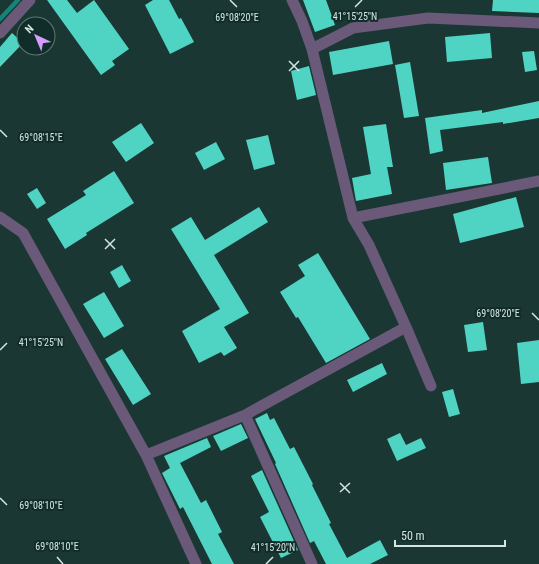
<svg xmlns="http://www.w3.org/2000/svg" width="539" height="564" viewBox="0 0 539 564" font-family="'Roboto Condensed',sans-serif">
<style>
.lines{fill:none;stroke-linecap:round;stroke-linejoin:round}
.stream{stroke:#138479;stroke-width:4.5}
.building{fill:#4fd4c4}
.minor{stroke:#6a5979;stroke-width:11}
.ticks{fill:none;stroke:#d5e5e2;stroke-width:1.5}
.ticks-label{font-size:10px;text-anchor:middle;fill:#d5e5e2;stroke:#102d29;stroke-width:4;stroke-linejoin:round;paint-order:stroke}
</style>
<rect width="100%" height="100%" fill="#1b3733"/>
<g class="lines">
<!-- stream -->
<path class="stream" d="M0,19l18,-19"/>
</g>
<!-- building -->
<path class="building" d="M47,0h20l10,13 17,-13 35,49 -17,12 3,4 -14,10z
M153,0h16l10,19 2,-1 13,24 -24,12 -25,-49z
M303,0h23l9,25 -20,7z
M493,0h46v13l-47,-2z
M12,33l11,10 -23,24v-20z
M490,33l2,25 -45,4 -2,-25z
M389,41l4,23 -60,11 -4,-23z
M534,51l3,19 -12,2 -3,-20z
M410,62l9,54 -15,2 -9,-53z
M309,66l7,29 -19,5 -6,-29z
M539,101v17l-36,6v-2l-63,8 3,21 -13,3 -5,-36 57,-8v3z
M141,123l13,20 -28,19 -14,-20z
M386,124l7,43h-6l5,27 -36,7 -4,-23 19,-4 -8,-47z
M268,135l7,29 -21,6 -8,-30z
M216,142l9,17 -21,11 -9,-17z
M488,157l4,26 -46,7 -3,-27z
M114,171l20,32 -48,30 1,2 -22,14 -18,-30 39,-24 -3,-4z
M37,188l9,15 -9,6 -10,-15z
M516,197l8,30 -64,16 -7,-29z
M259,207l9,15 -54,33 35,58 -25,14 13,21 -13,8 -3,-4 -22,11 -17,-32 38,-22 -49,-80 20,-12 14,23z
M318,253l52,86 -44,24 -28,-46 -2,1 -16,-26 25,-16 -7,-11z
M122,265l9,16 -12,7 -9,-16z
M104,292l20,34 -20,12 -21,-34z
M483,322l4,28 -19,2 -4,-27z
M539,340v42l-18,2 -4,-41z
M122,349l29,45 -18,11 -28,-46z
M382,363l5,11 -34,18 -6,-12z
M453,389l7,25 -11,3 -7,-25z
M267,413l3,7 4,-2 16,31 4,-2 19,37 -1,1 19,38 -2,1 18,34 33,-18 8,15 -18,9h-44l-12,-23 -4,2 -35,-79 1,-1 -21,-44z
M241,424l7,14 -27,13 -8,-15z
M400,433l6,12 15,-7 5,10 -29,13 -10,-22z
M207,438l4,9 -31,16 21,40 5,-3 16,32 -4,2 16,30h-22l-29,-57 -3,2 -18,-36 8,-5 -6,-12z
M262,470l36,80 -17,8 -21,-41 9,-5 -18,-36z"/>
<g class="lines">
<!-- minor -->
<path class="minor" d="M292,0l10,21 10,28 41,169 16,27 37,82 25,59
M0,33l30,-33
M312,49l41,-21 75,-10 111,5
M0,217l23,16 123,222 50,109
M353,218l186,-37
M245,415l67,149
M146,455l99,-40 161,-88"/>
</g>
<!-- ticks -->
<path class="ticks" d="M230,0l7,7M355,7l7,-7M289,61l10,10M289,71l10,-10M0,130l7,7M105,239l10,10M105,249l10,-10M532,313l7,7M0,350l7,-7M340,483l10,10M340,492l10,-9M0,498l7,7M57,557l6,7M266,564l7,-7"/>
<g class="ticks-label">
<text x="355" y="20">41°15'25"N</text>
<text x="237" y="21">69°08'20"E</text>
<text x="41" y="141">69°08'15"E</text>
<text x="498" y="317">69°08'20"E</text>
<text x="41" y="346">41°15'25"N</text>
<text x="41" y="509">69°08'10"E</text>
<text x="57" y="550">69°08'10"E</text>
<text x="273" y="551">41°15'20"N</text>
</g>
<!-- north arrow -->
<g transform="translate(36 36) rotate(316)"><circle r="19" fill="#102d29" stroke="#5f7773"/>
<path d="M0-3L7 15L0 10L-7 15Z" fill="#d29dfd"/>
<text y="-6" font-size="11" font-weight="bold" text-anchor="middle" fill="#d5e5e2">N</text>
</g>
<!-- scale -->
<path d="M395 540v6h110v-6" fill="none" stroke="#d5e5e2" stroke-width="2"/>
<text x="401" y="540" font-size="12" fill="#d5e5e2" stroke="#102d29" stroke-width="3" paint-order="stroke">50 m</text>
</svg>
